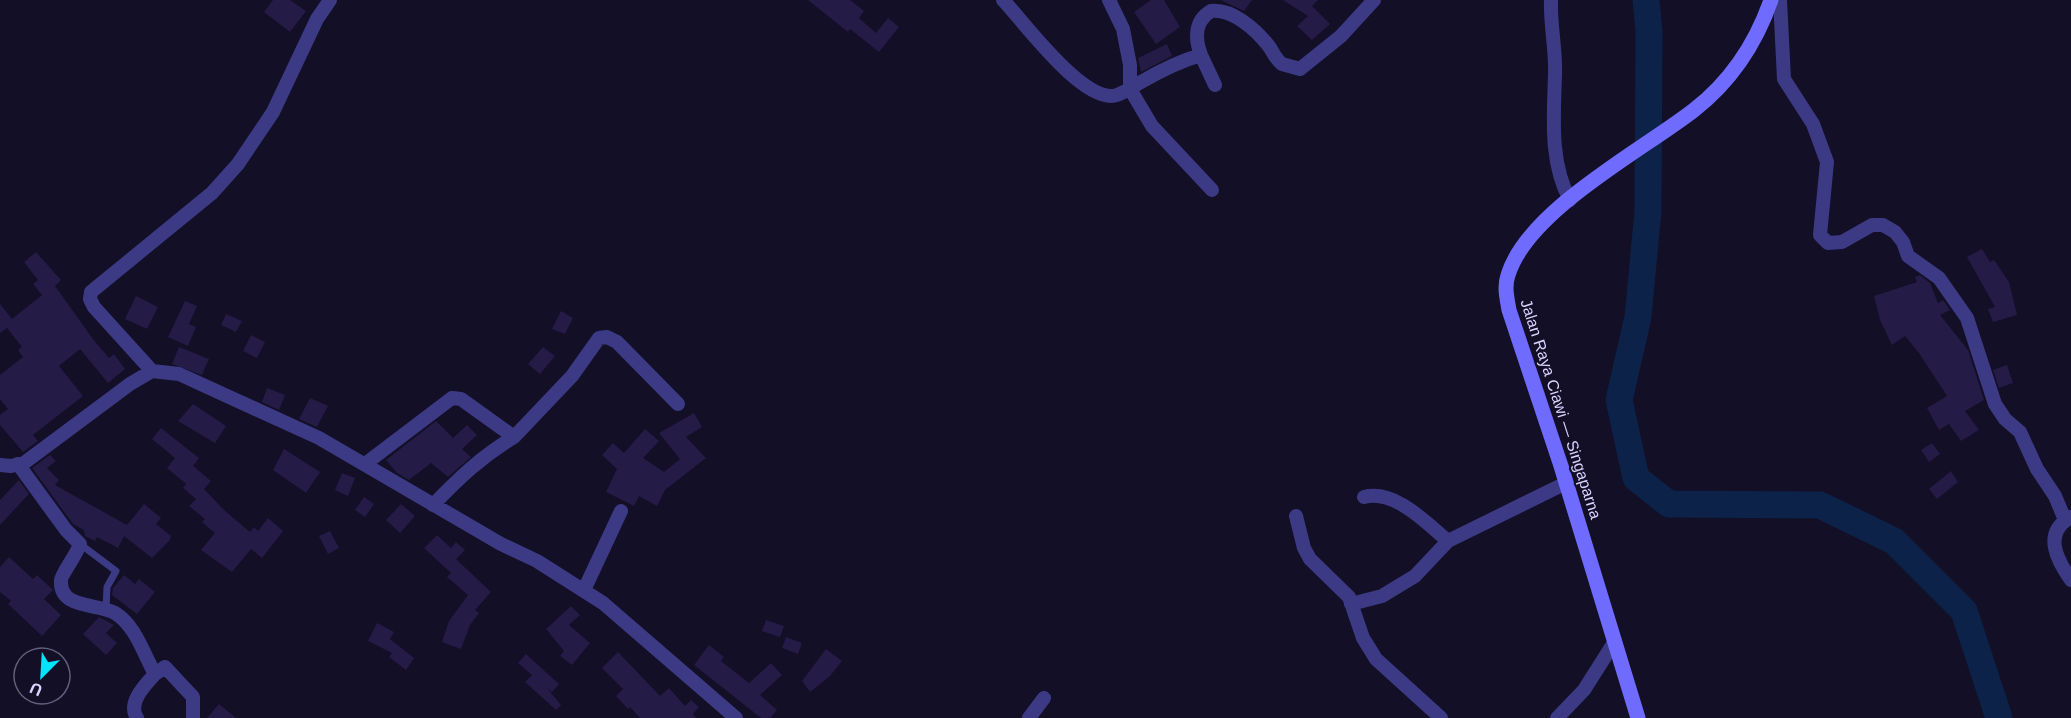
<svg xmlns="http://www.w3.org/2000/svg" width="2071" height="718" viewBox="0 0 2071 718" font-family="Helvetica,sans-serif">
<style>
.lines{fill:none;stroke-linecap:round;stroke-linejoin:round}
.river{stroke:#0c2248;stroke-width:27}
.building{fill:#241b47}
.lane{stroke:#3d3a85;stroke-width:7}
.street{stroke:#3d3a85;stroke-width:14}
.secondary{stroke:#6f6bff;stroke-width:15}
.labels{text-anchor:middle;dominant-baseline:central;stroke-width:4.5;stroke-linejoin:round;paint-order:stroke}
.street-label{font-size:16px;fill:#d9d4ff;stroke:#130f26}
</style>
<rect width="100%" height="100%" fill="#130f26"/>
<g class="lines">
<!-- river -->
<path class="river" d="M1646,0l3,31 -1,180 -10,106 -19,83 17,78 33,26 151,1 74,36 70,70 35,107"/>
</g>
<!-- building -->
<path class="building" d="M273,0h17l16,11 -16,21 -26,-20z
M808,0h42l14,11 -5,7 17,15 12,-15 11,9 -20,25 -29,-23 -2,3z
M1151,0h13l16,27 -24,17 -22,-32z
M1221,0h31l-8,11z
M1283,0h35l-6,6 18,18 -18,16 -15,-14 11,-10z
M1167,44l5,12 -31,16 -3,-14z
M1982,249l8,13 4,-2 15,22 8,33 -24,7 -5,-13 7,-2 -28,-50z
M36,252l25,28 -6,6 38,53 16,19 5,-4 11,15 -17,14 -28,-34 -21,17 24,30 -50,39 5,6 -15,11 -23,-27v-10l8,-6 -8,-10v-24l23,-18 -5,-7 4,-3 -15,-19 -7,5v-29l12,15 30,-24 -9,-11 5,-4 -14,-18z
M1920,275l10,8 8,20 5,-3 7,10 -10,5 28,35 16,50 -19,11 14,19 -18,11 -12,-17 -10,6 -12,-22 20,-12 -28,-43 -14,-17 -13,9 -12,-25 -6,-24 43,-14 -2,-5z
M136,296l22,11 -11,22 -22,-10z
M185,301l12,5 -8,18 7,3 -8,19 -20,-9z
M561,311l12,7 -8,16 -13,-5z
M226,314l16,7 -6,11 -15,-7z
M251,335l14,7 -8,16 -14,-7z
M179,347l30,12 -7,16 -30,-11z
M543,347l12,9 -15,18 -12,-10z
M2007,365l6,18 -14,5 -6,-18z
M267,388l18,7 -6,15 -17,-8z
M310,398l18,8 -11,21 -18,-8z
M193,404l33,22 -11,17 -37,-22z
M694,413l8,14 -16,10 20,21 -41,32 -8,16 -18,-10 -5,10 -28,-14 11,-23 -15,-14 11,-12 11,10 21,-24 14,12 -16,17 21,14 16,-13 -21,-26z
M436,421l17,17 14,-13 10,10 -15,14 9,8 -23,20 -17,-14 -22,17 -12,-7 -11,-13z
M161,428l38,30 -6,8 18,15 -7,8 20,21 26,22 4,-5 4,4 10,-13 15,13 -21,27 -11,-9 -19,23 -31,-22 14,-17 -13,-11 3,-3 -16,-13 7,-7 -13,-11 3,-4 -19,-16 8,-10 -23,-19z
M1932,443l8,11 -11,8 -8,-12z
M284,449l36,23 -14,21 -33,-23z
M50,455l6,6 -9,7 12,12 -4,5 72,40 17,-21 17,14 -5,6 15,12 -1,4 -18,18 -28,-22 -6,12 -21,-11 -2,4 -10,-5 -1,-6 -11,-6 -41,-56z
M1951,471l7,11 -21,17 -8,-10z
M342,473l13,5 -7,18 -13,-6z
M19,480l10,14 -29,31v-25z
M364,497l10,7 -9,13 -10,-7z
M401,504l14,12 -15,17 -14,-13z
M330,531l9,17 -11,6 -9,-18z
M437,535l14,13 5,-6 9,8 -9,9 35,33 -16,18 4,3 -9,12 -9,24 -19,-7 7,-21 19,-26 -21,-18 4,-4 -27,-25z
M9,557l24,22 4,-4 16,15 -9,9 17,16 -19,21 -34,-32 3,-3 -11,-9v-25z
M124,575l11,9 4,-5 16,13 -18,22 -25,-19 1,-7z
M571,606l9,9 -11,10 21,18 -18,22 -12,-9 4,-5 -18,-22z
M99,617l15,8 -8,8 11,10 -11,12 -23,-21z
M766,620l18,6 -4,11 -18,-6z
M377,623l17,9 -4,7 24,19 -8,12 -17,-13 3,-4 -24,-12z
M786,637l16,6 -4,11 -16,-6z
M709,645l15,12 -3,4 28,22 22,-20 11,12 -22,20 17,15 -7,8h-9l-67,-53z
M826,649l16,12 -12,15 -20,16 -8,-11z
M618,652l42,44 9,-8 16,18 6,-6 8,7 -6,7 3,4h-56l-10,-11 -2,2 -12,-13 7,-7 -21,-21z
M526,654l33,30 -7,8 -5,-4 14,17 -5,5 -31,-28 7,-7 -14,-12z
M219,704l17,14h-29z"/>
<g class="lines">
<!-- lane -->
<path class="lane" d="M80,544l36,27 -9,16 -1,22"/>
<!-- street -->
<path class="street" d="M1003,0c20,21 82,106 114,95 9,-3 16,-9 24,-13 19,-11 39,-21 60,-27 -6,-16 -7,-34 10,-44 22,-2 44,18 57,34 5,6 7,14 14,19l18,5 41,-33 33,-36
M1109,0l14,29 7,36v24l22,37 60,64
M1551,0c-1,25 5,49 4,74 -1,41 -6,88 15,126
M1780,0l4,79 29,45 14,38 -7,73 8,8 14,-1 30,-17h11l12,7 8,10 5,14 31,22 28,40 28,86 10,15 15,13 17,37 18,27 10,24
M1201,55l14,30
M152,371l-58,-64 -4,-8 1,-7 121,-99 26,-29 35,-52 44,-93 13,-19
M18,464l48,66 14,14c-3,10 -19,31 -19,36 -2,30 38,23 54,33 21,13 28,40 40,61l10,-7 28,30v21
M365,464l87,-66 9,1 53,38 58,-61 27,-38 8,-1 10,5 61,62
M0,465l11,1 13,-3 106,-79 22,-13 27,3 140,64 182,106 36,17 66,42 133,115
M1364,497c31,-8 62,26 84,44
M433,505c26,-27 49,-49 81,-68
M1296,516l8,32 6,11 39,38 14,41 13,21 65,59
M2071,517c-29,16 -14,43 0,63
M584,590l37,-79
M1351,604l31,-8 33,-20 33,-35 118,-58
M137,718c-10,-15 8,-33 18,-44
M1029,718l15,-20
M1557,718l27,-28 31,-49"/>
<!-- secondary -->
<path class="secondary" d="M1638,718l-77,-252 -52,-156c-2,-12 -5,-23 -1,-35 20,-65 135,-125 186,-165 36,-28 62,-67 77,-110"/>
</g>
<g class="labels">
<!-- street labels -->
<g class="street-label">
<text transform="translate(1561 409) rotate(72)">Jalan Raya Ciawi — Singaparna</text>
</g>
</g>
<!-- north arrow -->
<g transform="translate(42 676) rotate(204)"><circle r="28" fill="#130f26" stroke="#625e7d" stroke-width="1.5"/>
<path d="M0-4.5L10 22L0 15L-10 22Z" fill="#00e5ff"/>
<text y="-9" font-size="16" font-weight="bold" text-anchor="middle" fill="#d9d4ff">U</text>
</g>
</svg>
